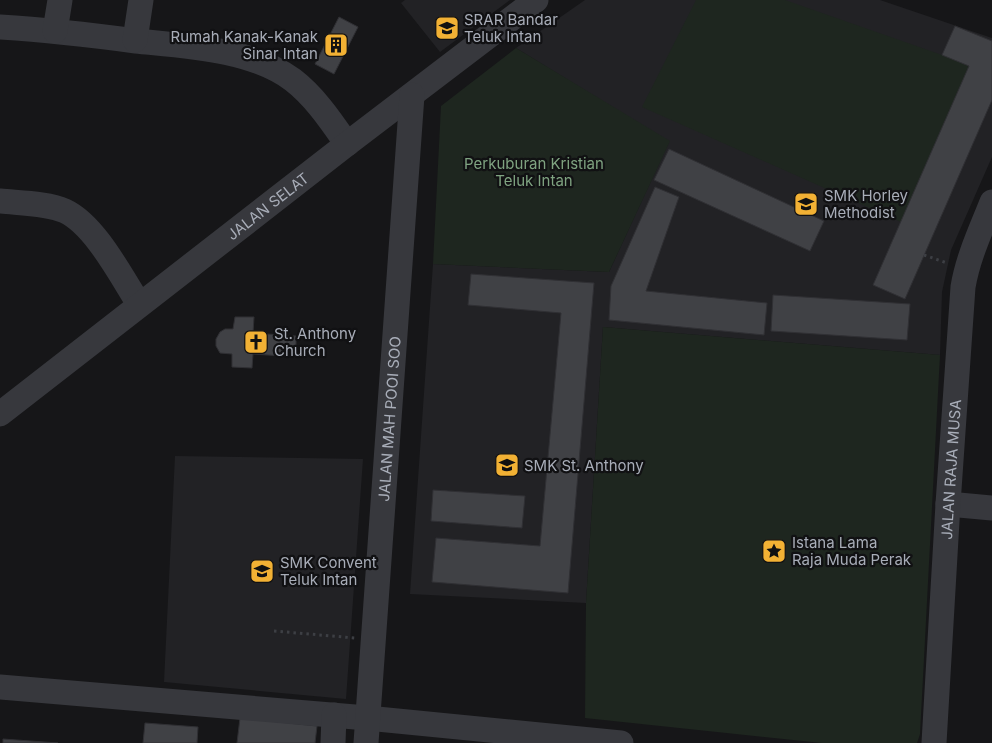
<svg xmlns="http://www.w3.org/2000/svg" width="992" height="743" viewBox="0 0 992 743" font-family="Inter,sans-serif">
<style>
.built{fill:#222225}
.green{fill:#1e261f}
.building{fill:#404145;stroke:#303034}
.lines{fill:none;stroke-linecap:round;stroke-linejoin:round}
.path{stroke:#3d3f44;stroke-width:3;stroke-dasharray:2.5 4;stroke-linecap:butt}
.minor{stroke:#37383d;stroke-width:25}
.labels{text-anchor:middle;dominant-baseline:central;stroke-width:4.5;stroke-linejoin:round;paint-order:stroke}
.poi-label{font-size:15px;fill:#a8adb8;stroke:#111113;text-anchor:start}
.park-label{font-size:15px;fill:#7fa381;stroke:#111113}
.street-label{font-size:15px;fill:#a8adb8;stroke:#111113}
</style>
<rect width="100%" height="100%" fill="#161618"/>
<!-- built -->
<path class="built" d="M405,0h105l-70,52 -39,-49z
M585,0h295l112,38v119l-41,93 -9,42 -2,63 -337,-28 -17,276 -176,-9 23,-330 176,8 60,-130 -153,-94z
M175,456l188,3 -17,240 -182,-17z"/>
<!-- green -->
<path class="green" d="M696,0h89l157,55 27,11 -68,156 -259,-115z
M516,48l154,93 -61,131 -176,-8 8,-158z
M603,327l337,28 -20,379 -3,9h-95l-237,-25 1,-115z"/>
<!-- building -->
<path class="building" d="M339,17l19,10 -24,47 -19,-10z
M955,26l37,15v59l-87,199 -32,-14 96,-219 -27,-11z
M669,149l155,72 -14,30 -156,-71z
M655,187l24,10 -33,94 121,12 -3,32 -155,-15 2,-34z
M471,274l123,9 -26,310 -136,-11 4,-44 104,8 21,-233 -93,-8z
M773,295l137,9 -3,36 -136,-9z
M235,317h19l-1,16 43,3v21l-43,-3 -1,14 -20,-1v-13l-12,-1 -4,-7v-7l4,-7 5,-3h8z
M433,490l92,6 -3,32 -91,-7z
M240,718l77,8 -2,17h-78z
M145,723l53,4 -1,16h-54z
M3,739l55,4h-55z"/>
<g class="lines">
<!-- path -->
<path class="path" d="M924,255l23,8
M274,631l81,7"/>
<!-- minor -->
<g class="minor">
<path d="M0,27c46,3 91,8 136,14 50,5 116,8 157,39 22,17 38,41 54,64"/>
<path d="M55,31l5,-31"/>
<path d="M135,40l6,-40"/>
<path d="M0,201c19,2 48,2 65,10 30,14 56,65 74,93"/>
<path id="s1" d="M0,414l347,-270 189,-144"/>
<path d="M948,504l44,4"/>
<path d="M0,687l367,31 254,25"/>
<path d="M333,743l1,-28"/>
<path id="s2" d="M366,743l46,-648"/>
<path id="s3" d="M934,743l14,-239 15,-217c5,-30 18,-57 29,-85"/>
</g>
</g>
<!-- icons -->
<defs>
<g id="school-square" transform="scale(1.25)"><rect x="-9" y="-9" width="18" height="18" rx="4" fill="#f2b134" stroke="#111113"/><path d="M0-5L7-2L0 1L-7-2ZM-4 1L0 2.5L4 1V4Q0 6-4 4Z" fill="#111"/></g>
<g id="building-square" transform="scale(1.25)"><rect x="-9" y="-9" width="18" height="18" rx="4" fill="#f2b134" stroke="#111113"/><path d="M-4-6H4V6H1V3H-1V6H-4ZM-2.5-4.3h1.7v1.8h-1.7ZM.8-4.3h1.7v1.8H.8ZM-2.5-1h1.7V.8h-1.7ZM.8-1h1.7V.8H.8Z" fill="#111"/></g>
<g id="church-square" transform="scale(1.25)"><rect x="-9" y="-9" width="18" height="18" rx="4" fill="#f2b134" stroke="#111113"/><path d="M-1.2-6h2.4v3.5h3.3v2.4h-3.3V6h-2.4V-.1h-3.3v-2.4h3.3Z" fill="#111"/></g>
<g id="sight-square" transform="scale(1.25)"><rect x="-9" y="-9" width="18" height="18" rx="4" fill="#f2b134" stroke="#111113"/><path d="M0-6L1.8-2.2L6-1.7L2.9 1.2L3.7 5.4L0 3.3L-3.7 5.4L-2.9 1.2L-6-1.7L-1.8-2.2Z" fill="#111"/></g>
</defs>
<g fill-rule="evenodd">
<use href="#school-square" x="447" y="28"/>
<use href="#building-square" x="336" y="45"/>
<use href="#school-square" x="806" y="204"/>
<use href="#church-square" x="256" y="342"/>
<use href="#school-square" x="507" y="465"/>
<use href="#sight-square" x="774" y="551"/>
<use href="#school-square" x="262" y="571"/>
</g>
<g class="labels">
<!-- poi labels -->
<g class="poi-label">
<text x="464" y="19">SRAR Bandar<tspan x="464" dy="17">Teluk Intan</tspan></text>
<text x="318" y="36" text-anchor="end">Rumah Kanak-Kanak<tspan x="318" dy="17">Sinar Intan</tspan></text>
<text x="824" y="195">SMK Horley<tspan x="824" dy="17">Methodist</tspan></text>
<text x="274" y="333">St. Anthony<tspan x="274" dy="17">Church</tspan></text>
<text x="524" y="465">SMK St. Anthony</text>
<text x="792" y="542">Istana Lama<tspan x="792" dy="17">Raja Muda Perak</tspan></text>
<text x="280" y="562">SMK Convent<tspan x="280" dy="17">Teluk Intan</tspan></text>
</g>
<!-- park labels -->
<g class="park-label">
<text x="534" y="163">Perkuburan Kristian<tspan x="534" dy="17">Teluk Intan</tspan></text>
</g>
<!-- street labels -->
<g class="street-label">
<text stroke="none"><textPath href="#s1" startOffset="339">JALAN SELAT</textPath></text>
<text stroke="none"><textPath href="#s2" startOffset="325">JALAN MAH POOI SOO</textPath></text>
<text stroke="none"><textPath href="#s3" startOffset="274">JALAN RAJA MUSA</textPath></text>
</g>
</g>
</svg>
